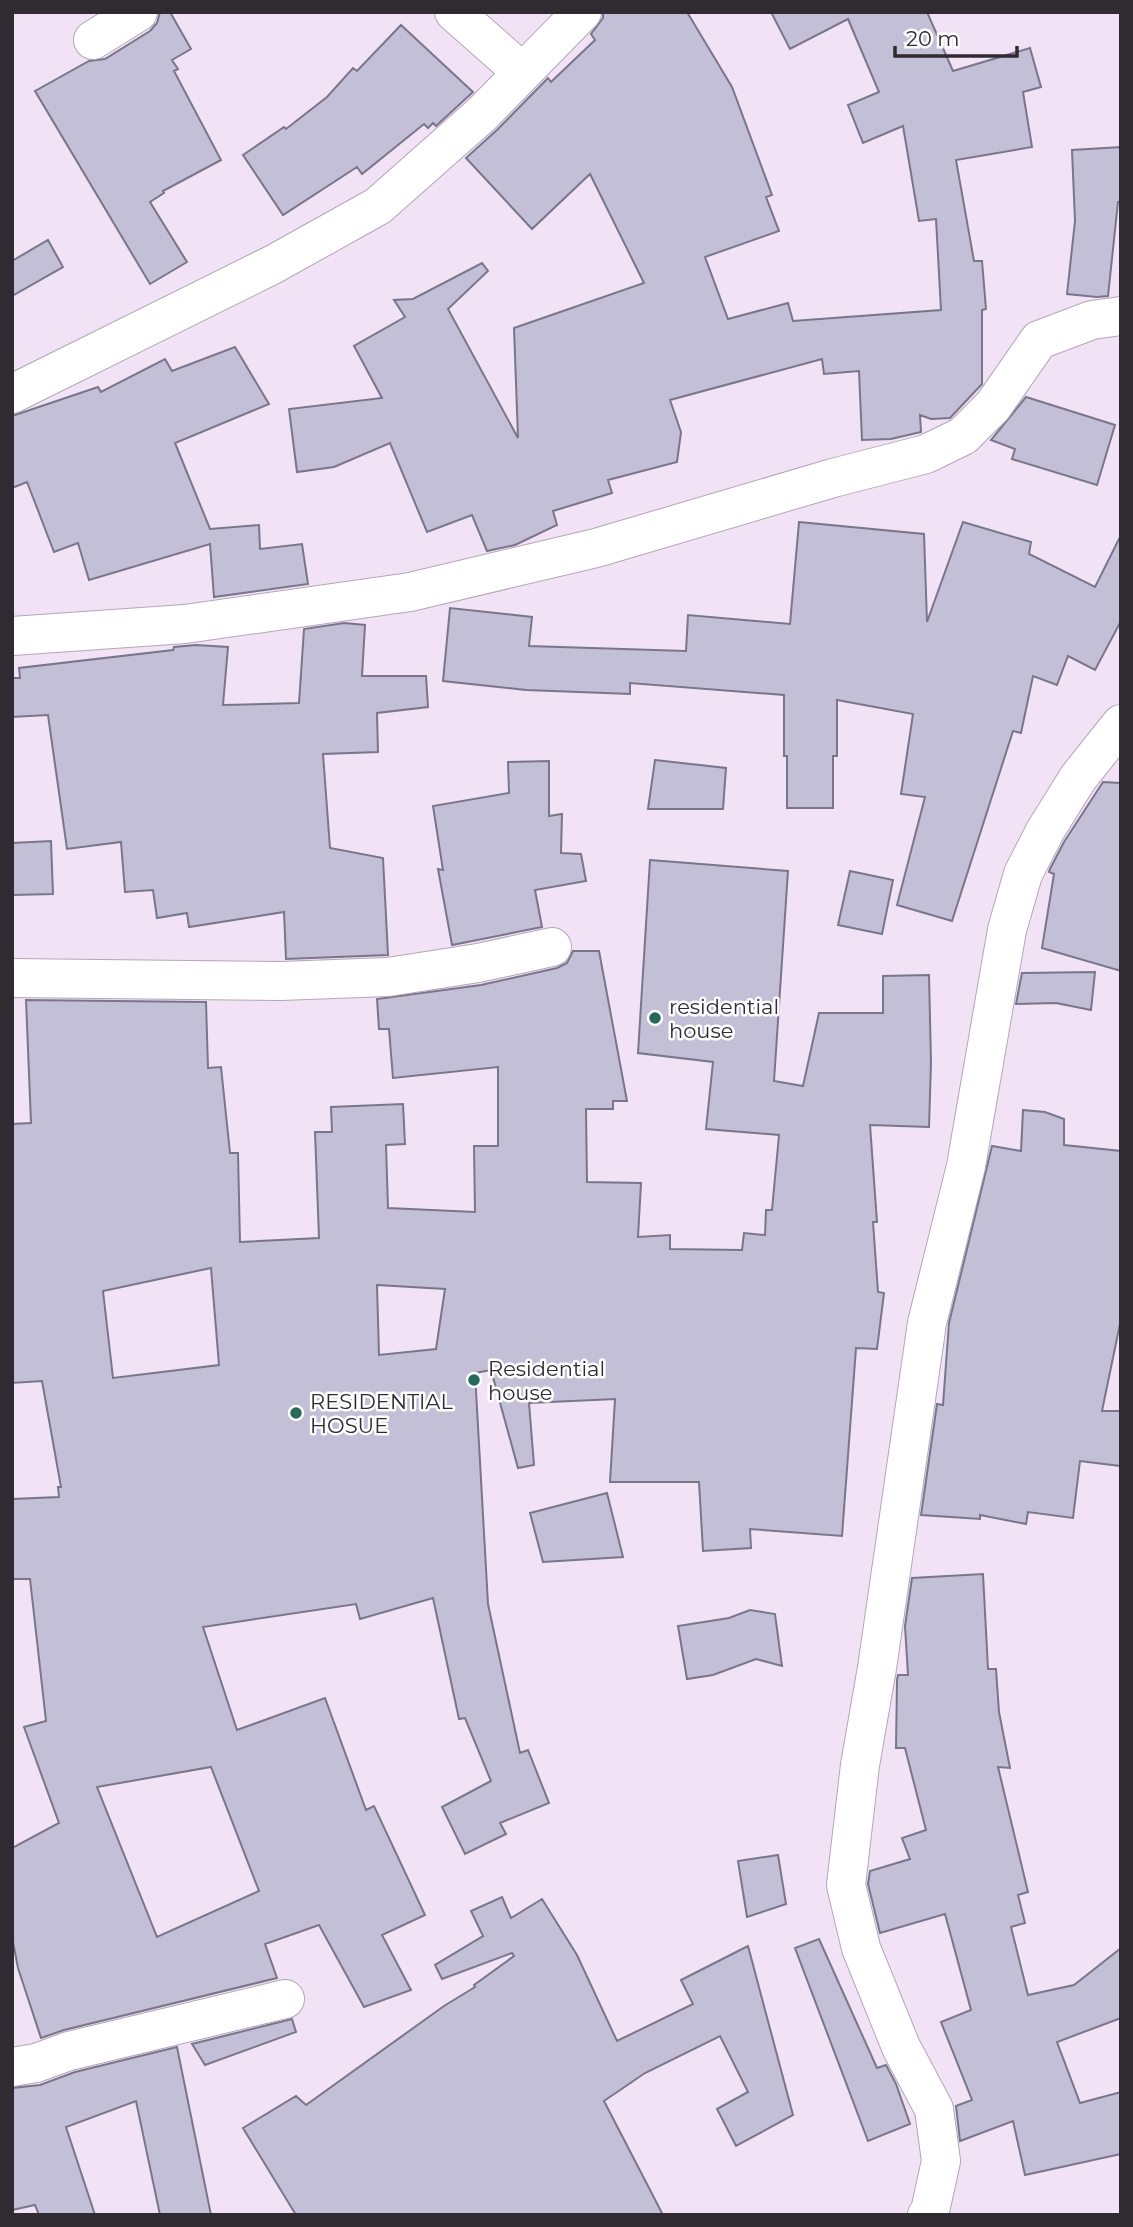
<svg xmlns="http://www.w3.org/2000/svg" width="1133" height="2227" viewBox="0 0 1133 2227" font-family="Montserrat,sans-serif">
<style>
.building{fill:#c2bfd6;stroke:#79768b;stroke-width:2;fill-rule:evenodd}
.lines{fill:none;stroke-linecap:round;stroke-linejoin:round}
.street-casing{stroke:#b5a5b8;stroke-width:40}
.street{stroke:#fff;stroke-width:38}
.poi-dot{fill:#26695b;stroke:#fff;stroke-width:2.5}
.labels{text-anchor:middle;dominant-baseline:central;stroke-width:5;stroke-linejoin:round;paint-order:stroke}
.poi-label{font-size:21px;fill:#302a31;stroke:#fff;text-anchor:start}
</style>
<rect width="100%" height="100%" fill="#f2e2f5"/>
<!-- building -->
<path class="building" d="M160,12h10l21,37 -19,11 6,9 -4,2 47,89 -58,31 1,2 -14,9 37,60 -37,22 -115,-193 54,-30 16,-2 45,-28 7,-8z
M603,12h84l45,75 40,108 -6,2 13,34 -74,26 23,62 60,-16 5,18 148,-11 -5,-91 -17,2 -16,-95 -40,17 -15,-38 31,-13 -31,-73 -58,30 -19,-37h156l26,59 77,-23 11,39 -18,5 9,55 -76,13 18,101h8l4,48 -4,1v74l-32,34 -19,1 -11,-4 1,17 -30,7 -29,1 -3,-69 -35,3 -2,-15 -152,41 11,32 -4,30 -69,18 4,13 -59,18 4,14 -42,20 -28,6 -15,-36 -45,17 -37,-89 -56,24 -37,5 -8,-63 93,-11 -28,-52 51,-29 -11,-17 19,-1 69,-36 6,8 -40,38 70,129 -4,-110 130,-45 -54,-109 -58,55 -66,-71 32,-29 50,-51 3,4 44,-42 -4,-6 12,-16z
M401,25l72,67 -37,34 -3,-3 -5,5 -4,-4 -62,50 -5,-7 -74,48 -40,-60 41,-28 2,2 41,-32 26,-29 4,3z
M1121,147v55h-3l-10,94 -11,1 -30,-3 8,-73 -3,-71z
M48,240l15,27 -51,29v-35z
M235,347l34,57 -94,39 35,86 49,-4 1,24 42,-5 6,40 -94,13 -4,-53 -121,36 -11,-37 -24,9 -27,-70 -15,6v-72l86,-29 3,5 64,-33 7,12z
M1026,397l89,28 -18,60 -85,-26 3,-10 -24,-9z
M799,522l125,12 3,88 36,-100 68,20 -2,12 66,33 26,-52v86l-26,49 -27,-14 -11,29 -24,-9 -12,57 -8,-2 -61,190 -55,-16 28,-108 -24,-3 12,-80 -76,-14v56h-4v52h-46v-52h-3v-61l-154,-12v11l-104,-4 -83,-9 7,-73 82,9 -3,29 157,5 2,-36 102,9z
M344,623l21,2 -3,51h64l2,31 -51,6 1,39 -55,2 7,94 53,10 5,97 -102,4 -2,-47 -95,15 -2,-14 -30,5 -4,-28 -28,2 -4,-50 -54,7 -19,-134 -36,2v-39h8l-1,-10 154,-18 1,-3 22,-2 32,2 -5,58 76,-2 5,-74z
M655,760l71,8 -3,41h-75z
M549,761v55l13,-2 -1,39 20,1 5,27 -51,9 7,37 -90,18 -14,-76 5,1 -10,-64 76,-13 -1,-31z
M1103,782l18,1v188l-79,-23 12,-74 -5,-2 1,-3 14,-27z
M51,841l2,53 -41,1v-52z
M650,860l138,11 -14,210 29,5 16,-73h64v-37l46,-1 2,87 -2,65 -59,-2 7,97h-4l5,70 6,1 -7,56 -21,-1 -14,188 -92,-7 1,19 -48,3 -4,-69h-89l5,-83 -86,4 5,62 -16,3 -27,-98 -16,3 13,231 32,149 8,-3 21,53 -49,20 6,11 -41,20 -23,-47 49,-26 -26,-63 -6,1 -26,-121 -73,21 -4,-15 -153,23 34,103 88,-32 41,112 8,-4 51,109 -43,20 29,55 -47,17 -45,-82 -54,19 12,34 -213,52 -23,8 -23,-70 -6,-31v-89l47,-25 -35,-96 22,-6 -16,-142h-18v-80l47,-2 -1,-10h3l-19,-106 -30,2v-259l19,-1 -5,-123 180,2 2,66 13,-1 9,86h8l2,89 79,-4 -4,-106h17l-1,-25 72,-3 2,40 -19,1 2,63 87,4 -1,-66h24v-79l-105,11 -4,-49h-10l-2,-30 104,-14 76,-17 10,-5 6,-12h26l28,150h-14v8h-27l1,73 54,1 -3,54 32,-2v14l72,1 2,-17 21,2 1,-25h6l7,-75 -73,-6 7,-67 -75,-9zM211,1268l8,97 -106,13 -10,-87zM377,1285l68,4 -9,60 -57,6zM211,1767l48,124 -102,46 -60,-150z
M850,871l43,9 -11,54 -44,-9z
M1095,972l-4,38 -35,-7 -40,1 6,-31z
M1023,1110l22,2 19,7v26l57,6v168l-19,92h19v55l-41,-5 -7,57 -45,-6 -2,12 -46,-9v4l-59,-4 16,-111 6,1 6,-82 43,-177 29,5z
M607,1493l16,64 -80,5 -13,-49z
M983,1574l5,95h8l3,43 11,56 -12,-1 30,125 -10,3 7,28 -14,4 17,68 46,-10 47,-37v70l-64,24 23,61 41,-11v62l-96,21 -12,-54 -53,20 -4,-35 16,-6 -31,-78 30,-12 -26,-96 -65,19 -12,-49 2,-13 40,-12 -8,-21 24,-8 -21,-82h-9l1,-68 1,-5h10l-3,-49 7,-48z
M750,1610l25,4 7,52 -26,-7 -43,16 -26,4 -9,-53 51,-8z
M778,1855l8,49 -39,13 -9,-56z
M502,1897l9,21 31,-19 35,56 40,86 76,-37 -12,-24 67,-34 45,169 -57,31 -19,-37 31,-17 -28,-56 -75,37 -41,28 59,114h-367l-53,-87 53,-32 10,9 138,-99 31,-19 -1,-2 40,-29 -2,-3 -70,26 -7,-14 48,-29 -12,-25z
M819,1939l58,129 9,-3 10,19 14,40 -42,17 -73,-193z
M292,2019l4,13 -91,33 -13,-21z
M177,2047l34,168h-51l-24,-114 -70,26 29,88h-56l-4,-10 -23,5v-122l28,-3 35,-13z"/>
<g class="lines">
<!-- street casing -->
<g class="street-casing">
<path id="street" d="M454,12l68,60
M93,40l45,-28
M12,394l262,-130 104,-58 104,-92 100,-102
M12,636l173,-12 225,-32 186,-44 237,-70 93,-24 37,-18 30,-30 46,-66 53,-20 29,-4
M12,978l269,3 107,-4 90,-14 74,-16
M12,2067l24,-4 33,-12 216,-52
M927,2215l3,-4 11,-50 -7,-52 -33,-62 -40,-99 -15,-63 14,-120 17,-97 50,-345 39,-157 41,-236 16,-56 22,-43 33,-53 43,-54"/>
</g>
<!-- street -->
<use href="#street" class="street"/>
</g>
<!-- markers -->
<g class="poi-dot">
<circle cx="655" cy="1018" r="7"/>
<circle cx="474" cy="1380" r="7"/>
<circle cx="296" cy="1413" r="7"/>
</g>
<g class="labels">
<!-- poi labels -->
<g class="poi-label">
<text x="669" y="1006">residential<tspan x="669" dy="24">house</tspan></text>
<text x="488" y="1368">Residential<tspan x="488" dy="24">house</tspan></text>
<text x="310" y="1401">RESIDENTIAL<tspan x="310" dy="24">HOSUE</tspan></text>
</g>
</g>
<!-- border -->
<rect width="1133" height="2227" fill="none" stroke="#302a31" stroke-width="28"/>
<!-- scale -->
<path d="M895 46v10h122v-10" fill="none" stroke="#302a31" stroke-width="3.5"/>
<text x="906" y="46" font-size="21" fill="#302a31" stroke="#ffffff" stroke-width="5" paint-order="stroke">20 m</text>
</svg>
